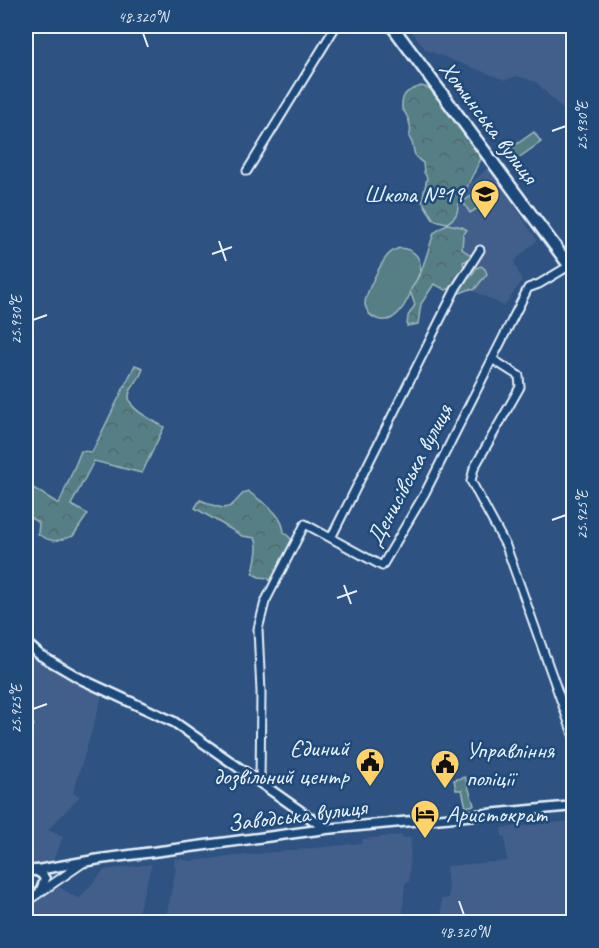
<svg xmlns="http://www.w3.org/2000/svg" width="599" height="948" viewBox="0 0 599 948" font-family="Caveat,sans-serif">
<style>
.built{fill:#425f8b}
.grass{fill:#577f85;stroke:#a0b8be;stroke-width:1.5}
.forest{fill:url(#forest-crowns);stroke:#a0b8be;stroke-width:1.5}
.lines{fill:none;stroke-linecap:round;stroke-linejoin:round}
.minor-casing{stroke:#e8f1f8;stroke-width:11}
.major-casing{stroke:#e8f1f8;stroke-width:13}
.highway-casing{stroke:#e8f1f8;stroke-width:15}
.minor{stroke:#1f4a7a;stroke-width:7}
.major{stroke:#1f4a7a;stroke-width:8}
.highway{stroke:#1f4a7a;stroke-width:10}
.rail-casing{stroke:#e8f1f8;stroke-width:4.5}
.rail{stroke:#1f4a7a;stroke-width:2;stroke-dasharray:7;stroke-linecap:butt}
.ticks{fill:none;stroke:#e8f1f8;stroke-width:2}
.labels{text-anchor:middle;dominant-baseline:central;stroke-width:5;stroke-linejoin:round;paint-order:stroke}
.street-label{font-size:24px;fill:#e8f1f8;stroke:#1f4a7a}
.poi-label{font-size:24px;fill:#e8f1f8;stroke:#1f4a7a;text-anchor:end}
.neatline{fill:none;stroke:#e8f1f8;stroke-width:2}
.ticks-label{font-size:15px;text-anchor:middle;fill:#e8f1f8}
</style>
<defs>
<pattern id="forest-crowns" width="20" height="18" patternUnits="userSpaceOnUse" patternTransform="scale(1.5)"><rect width="20" height="18" fill="#577f85"/><path d="M2 6a3 3 0 1 1 6 0M12 15a3 3 0 1 1 6 0" fill="none" stroke="#4f666a"/></pattern>
</defs>
<rect width="100%" height="100%" fill="#2e5281"/>
<filter id="ink" filterUnits="userSpaceOnUse"><feTurbulence type="fractalNoise" baseFrequency=".0167" numOctaves="2"/><feDisplacementMap in="SourceGraphic" scale="12" xChannelSelector="R" yChannelSelector="G"/><feConvolveMatrix kernelMatrix="1 2 1 2 8 2 1 2 1" color-interpolation-filters="sRGB"/></filter>
<g filter="url(#ink)">
<!-- built -->
<path class="built" d="M408,26h165v94l-37,-38 -19,-6 -12,4 -79,-30z
M489,167l48,73 -23,22 8,19 -18,25 -75,-37 26,-71z
M26,645l78,45 -31,103 7,3 -32,34 15,7 -12,28 -25,5z
M573,821v101h-121l-1,-4h-9l-1,-19 8,-1 -3,-32 61,-5 -2,-24 -3,-1 -1,-8z
M402,835l1,3 8,-1 -2,45 -4,1 -3,39h-237l11,-54 -2,-1 1,-9 14,3 173,-18v-4z
M152,864l-17,58h-109v-16l31,-20 22,13 25,-29z"/>
<!-- grass -->
<path class="grass" d="M534,132l7,10 -27,19 -7,-10z
M487,185l8,12 -25,16 -7,-11z
M400,248c15,1 22,11 20,24 -8,16 -19,56 -43,47 -6,-2 -10,-7 -12,-14 -1,-10 16,-42 23,-50 4,-4 7,-6 12,-7z
M465,777l9,28 -8,2 -4,-17h-6l-2,-10z"/>
<!-- forest -->
<path class="forest" d="M421,86l10,3 51,68 -24,48c0,9 -3,13 -11,18l-13,-3 -12,-19 5,-23 -3,-6 -1,-9c-14,-9 -6,-15 -14,-26 4,-8 -1,-22 -7,-28 -1,-16 5,-18 19,-23z
M447,224l15,3 5,3 -4,5 -1,14 9,6 -1,4 -7,3 3,14 5,1 5,-9 5,-2 4,3 2,5 -13,16 -4,-1 -10,4 -9,-5 -5,2 -12,-6 -13,20 -3,20 -11,2 1,-10 7,-11 -5,-14 11,-19 13,-39z
M135,365l8,3c-1,7 -7,14 -11,20 -13,18 19,31 32,39l-22,46 -48,-12 -23,44 17,9 -15,22c-15,5 -21,8 -35,-2l1,-11 -13,-8v-21l4,-8 29,18 22,-53 11,1z
M248,491c14,12 34,21 36,41l11,11 -22,42 -5,-7 -9,-1 -6,-3c1,-10 7,-28 2,-36l-13,-2 -47,-28 5,-8c10,3 24,13 33,4 6,-5 7,-10 15,-13z"/>
<g class="lines">
<!-- minor casing -->
<g class="minor-casing">
<path id="minor" d="M26,28l3,-2
M247,171l89,-145
M492,359l27,17 1,11 -46,81 -3,13 35,65 68,191
M331,538l125,-250 24,-38
M260,782l1,-90 -3,-63 7,-27 40,-78 77,42 43,-73 103,-205 11,-4 30,-18
M26,902l57,-39"/>
</g>
<!-- major casing -->
<g class="major-casing">
<path id="major" d="M26,643l14,12 41,24 93,43 152,107
M35,870l7,4 3,5 -4,11
M26,872l74,-13 226,-30 248,-23"/>
</g>
<!-- highway casing -->
<g class="highway-casing">
<path id="highway" d="M392,26l182,246"/>
</g>
<!-- minor -->
<use href="#minor" class="minor"/>
<!-- major -->
<use href="#major" class="major"/>
<!-- highway -->
<use href="#highway" class="highway"/>
<!-- rail casing -->
<g class="rail-casing">
<path id="rail" d="M26,722l6,3"/>
</g>
<!-- rail -->
<use href="#rail" class="rail"/>
</g>
</g>
<!-- ticks -->
<path class="ticks" d="M143,33l5,14M552,131l14,-5M219,241l7,20M212,254l20,-7M33,320l14,-5M552,520l14,-5M344,585l7,19M337,598l20,-7M33,709l14,-5M459,901l5,14"/>
<!-- icons -->
<defs>
<g id="school-pin" transform="scale(1.5)"><path d="M0 17L-7.5 6A9.5 9.5 0 1 1 7.5 6Z" fill="#ffd166" stroke="#1f4a7a"/><path d="M0-5L7-2L0 1L-7-2ZM-4 1L0 2.5L4 1V4Q0 6-4 4Z" fill="#111"/></g>
<g id="civic-pin" transform="scale(1.5)"><path d="M0 17L-7.5 6A9.5 9.5 0 1 1 7.5 6Z" fill="#ffd166" stroke="#1f4a7a"/><path d="M-.6-6.5H3V-4.5H.6V-3L4-1V1h2V6H-6V1h2V-1L-.6-3ZM-1.2 2.5V6h2.4V2.5Z" fill="#111"/></g>
<g id="hotel-pin" transform="scale(1.5)"><path d="M0 17L-7.5 6A9.5 9.5 0 1 1 7.5 6Z" fill="#ffd166" stroke="#1f4a7a"/><path d="M-6-4.5h1.5V1H6V5H4.5V3h-9V5H-6ZM-4 0a1.8 1.8 0 1 1 3.6 0ZM.5 0V-2.5h3Q6-2.5 6 0Z" fill="#111"/></g>
</defs>
<g fill-rule="evenodd">
<use href="#school-pin" x="485" y="194"/>
<use href="#civic-pin" x="370" y="762"/>
<use href="#civic-pin" x="445" y="764"/>
<use href="#hotel-pin" x="425" y="814"/>
</g>
<g class="labels">
<!-- street labels -->
<g class="street-label">
<text transform="translate(489 122) rotate(53)">Хотинська вулиця</text>
<text transform="translate(409 475) rotate(-62)">Денисівська вулиця</text>
<text transform="translate(297 815) rotate(-7)">Заводська вулиця</text>
</g>
<!-- poi labels -->
<g class="poi-label">
<text x="464" y="194">Школа №19</text>
<text x="349" y="748">Єдиний<tspan x="349" dy="28">дозвільний центр</tspan></text>
<text x="466" y="750" text-anchor="start">Управління<tspan x="466" dy="28">поліції</tspan></text>
<text x="446" y="814" text-anchor="start">Аристократ</text>
</g>
</g>
<!-- margin -->
<rect width="599" height="948" fill="none" stroke="#1f4a7a" stroke-width="66"/>
<rect x="33" y="33" width="533" height="882" class="neatline"/>
<g class="ticks-label">
<text x="143" y="22">48.320°N</text>
<text transform="translate(582 126) rotate(-90)" y="5">25.930°E</text>
<text transform="translate(16 320) rotate(-90)" y="5">25.930°E</text>
<text transform="translate(582 515) rotate(-90)" y="5">25.925°E</text>
<text transform="translate(16 709) rotate(-90)" y="5">25.925°E</text>
<text x="464" y="937">48.320°N</text>
</g>
</svg>
